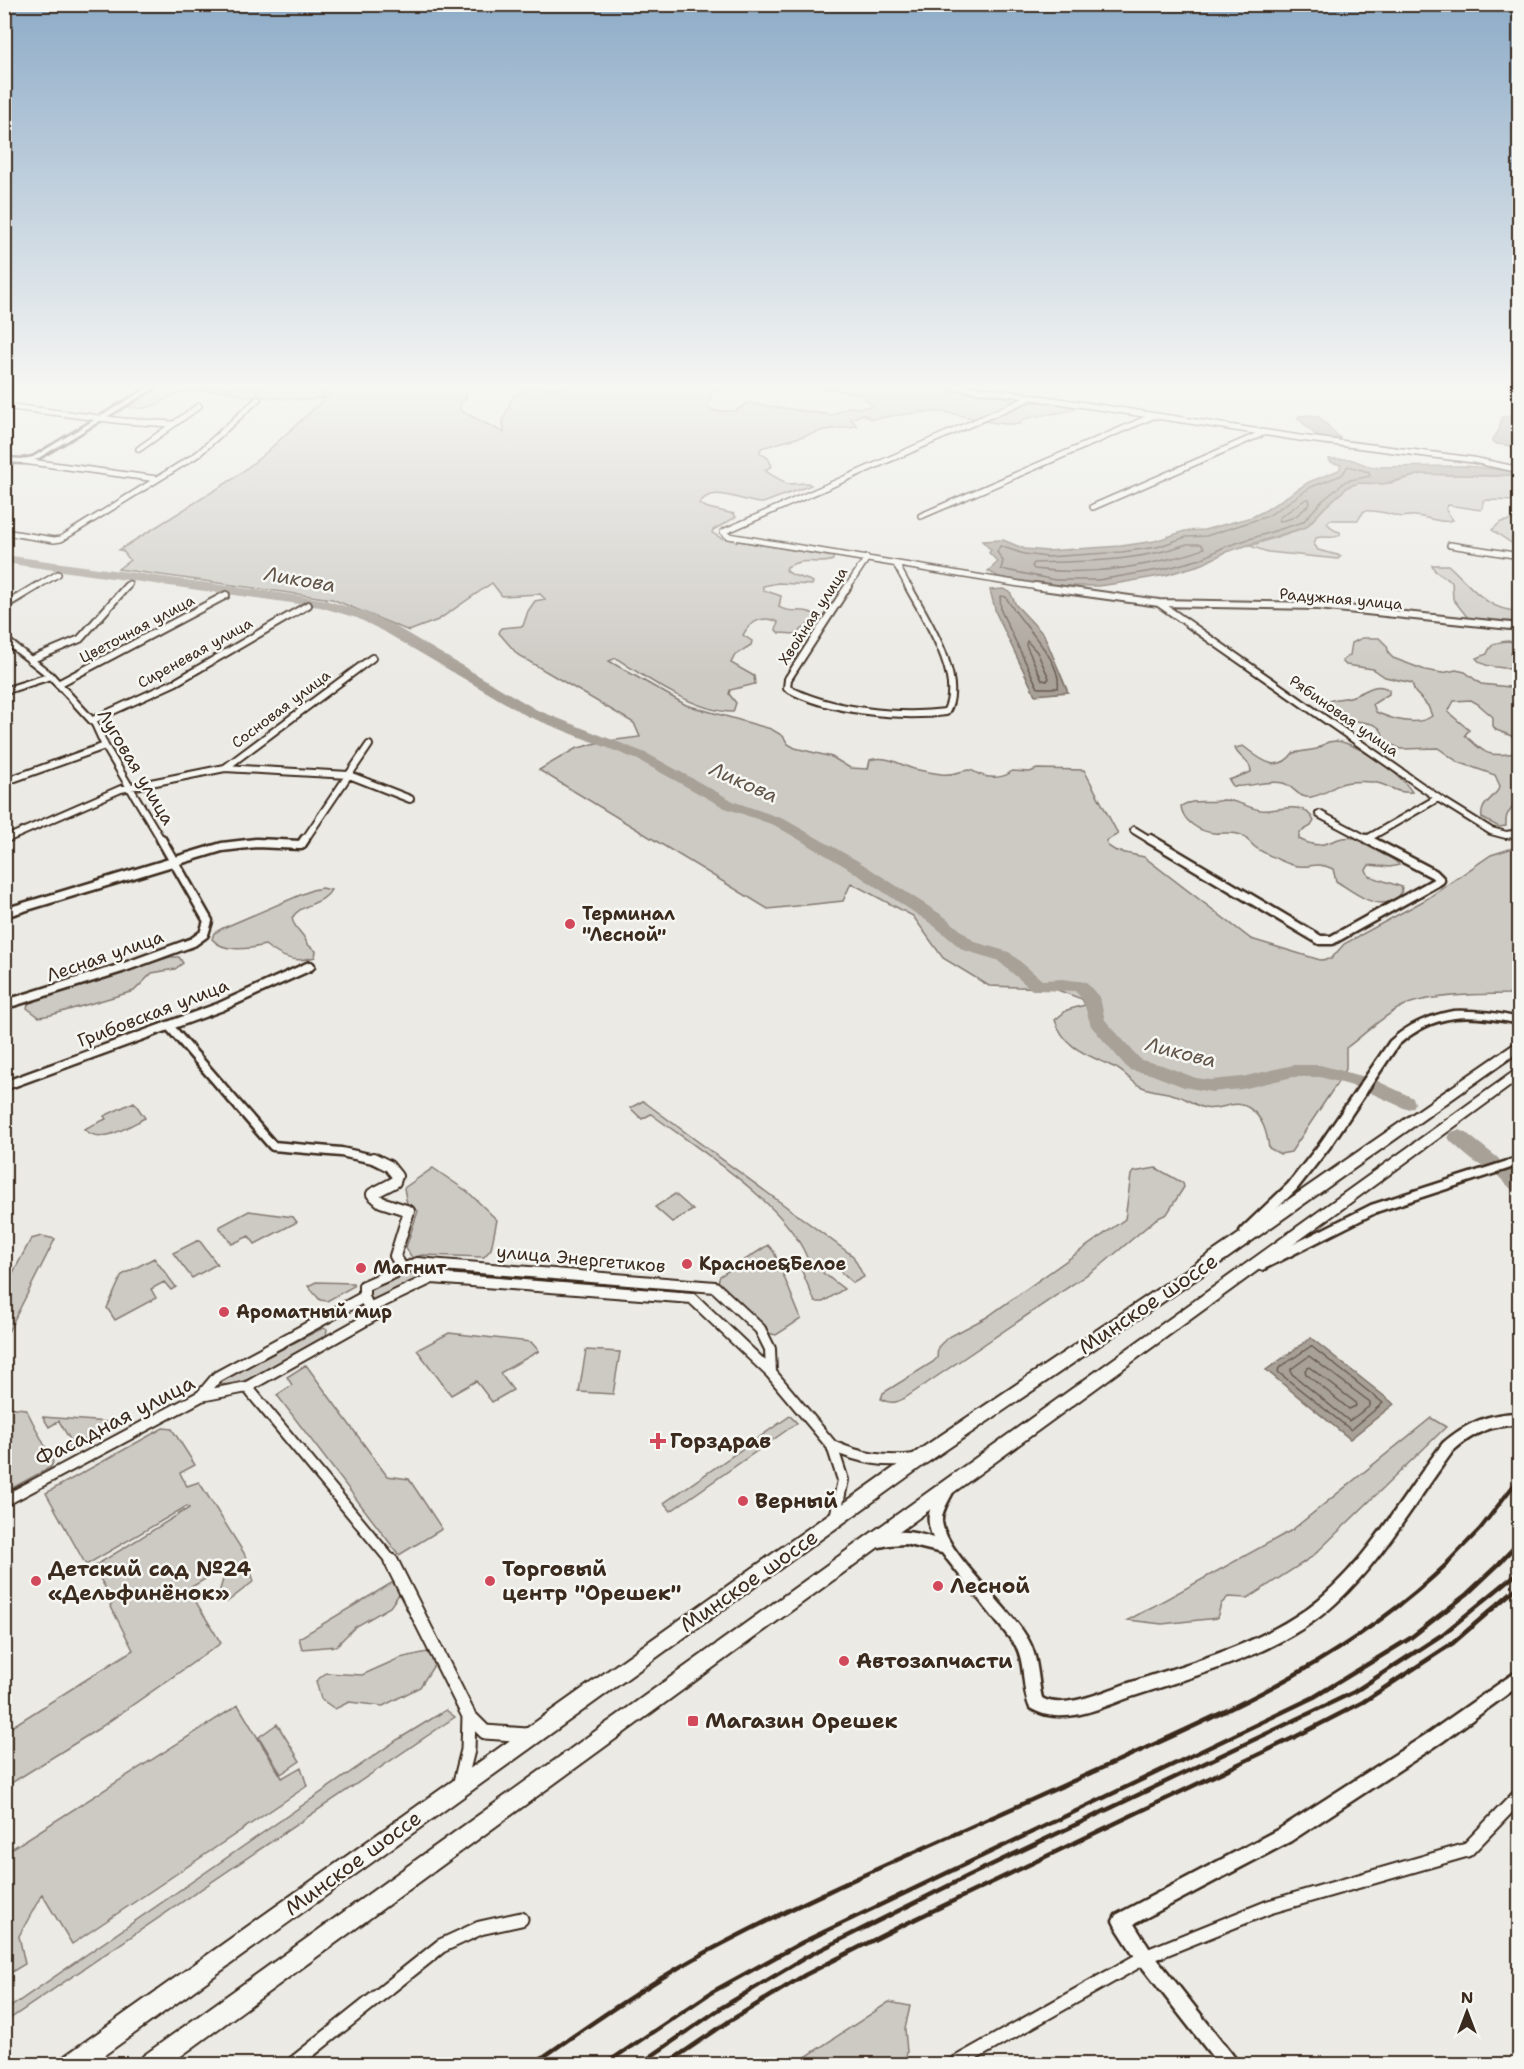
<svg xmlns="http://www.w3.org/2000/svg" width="1524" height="2069" viewBox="0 0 1524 2069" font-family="'Shantell Sans',sans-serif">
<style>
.green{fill:#cdcac4;stroke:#847a71;stroke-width:1.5}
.water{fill:#a8a198;stroke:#7c7167;stroke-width:1.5}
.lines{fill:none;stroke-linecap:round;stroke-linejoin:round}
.shore{stroke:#675a4f;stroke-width:1.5}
.river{fill:#a8a198;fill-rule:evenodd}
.minor-far4-casing{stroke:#3b2a1e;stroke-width:8}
.minor-far3-casing{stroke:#3b2a1e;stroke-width:10}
.minor-far2-casing{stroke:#3b2a1e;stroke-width:13}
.minor-far1-casing{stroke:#3b2a1e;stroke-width:14}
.minor-casing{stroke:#3b2a1e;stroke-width:17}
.tertiary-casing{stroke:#3b2a1e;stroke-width:5}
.trunk-casing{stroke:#3b2a1e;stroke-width:4}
.minor-far4{stroke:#f6f6f2;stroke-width:5}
.minor-far3{stroke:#f6f6f2;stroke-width:6}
.minor-far2{stroke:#f6f6f2;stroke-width:8}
.minor-far1{stroke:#f6f6f2;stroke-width:10}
.minor{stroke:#f6f6f2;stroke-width:13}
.tertiary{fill:#f6f6f2;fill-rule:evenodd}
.trunk{fill:#f6f6f2;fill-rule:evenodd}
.rail-far1{stroke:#3b2a1e;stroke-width:4}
.rail{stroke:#3b2a1e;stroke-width:4.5}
.poi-dot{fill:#d1495b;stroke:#f6f6f2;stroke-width:2}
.labels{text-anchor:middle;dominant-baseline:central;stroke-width:5;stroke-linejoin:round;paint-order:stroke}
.far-street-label{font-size:15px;fill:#3b2a1e;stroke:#f6f6f2}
.street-label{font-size:18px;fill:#3b2a1e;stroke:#f6f6f2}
.poi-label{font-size:18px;font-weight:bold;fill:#3b2a1e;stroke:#f6f6f2;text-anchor:start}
.water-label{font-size:20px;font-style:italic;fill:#615449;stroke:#f6f6f2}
.near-street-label{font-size:21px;fill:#3b2a1e;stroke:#f6f6f2}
.near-poi-label{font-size:21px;font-weight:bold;fill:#3b2a1e;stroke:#f6f6f2;text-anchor:start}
</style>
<rect width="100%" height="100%" fill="#ebeae5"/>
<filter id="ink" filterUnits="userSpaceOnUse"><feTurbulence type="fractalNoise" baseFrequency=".0167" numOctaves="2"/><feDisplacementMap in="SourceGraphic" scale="12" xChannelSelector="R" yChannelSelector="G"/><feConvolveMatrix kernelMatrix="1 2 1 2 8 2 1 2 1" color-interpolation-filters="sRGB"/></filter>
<g filter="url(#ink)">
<!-- green -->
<path class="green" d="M159,387h129l15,2 -6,-2h172l-3,3v9l-5,3 -1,8 44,23 -1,-13 10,-24 18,-9h194l-15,6 1,4 -4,9 8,5h20l13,-8 83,12 18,-8 12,1 12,-2 -14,-12 -43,-7h122l65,9c19,14 49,-2 72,13 -17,6 -40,5 -53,11l-2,4c-32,2 -50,-9 -79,-12 -20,-2 -49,5 -70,7l-8,-5 -12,5 6,7 -32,4 -64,18 -1,5 8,5 4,8 -7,4c7,7 15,8 22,14l21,-1 3,2 -48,18c-19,1 -51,-21 -64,1l9,4 26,6 2,3 -23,13 -1,3 9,5 112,19v3c-16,6 -27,-4 -46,7l-1,3c7,8 18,7 27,12l-1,3 -34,-2 -15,3v4l18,6 -2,11c11,8 29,-1 38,10l-21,17 -17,-1 -3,-3 2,-8c-14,-7 -28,-1 -35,13l9,6 -1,4 -16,10 -4,8 23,13 1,8 -25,6 -1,4 7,9 -3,9c-37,0 -87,-34 -117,-54l-7,3 77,44 85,24 12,7 5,8 7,4 37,9 18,11 18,1 2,-9c17,-5 28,4 44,9 9,2 18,4 27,5 11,2 18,-3 28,-4 5,0 7,4 12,5 9,4 24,3 31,-4l18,1 7,-3 47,1 34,64 -12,7 2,5 8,5 28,6 107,82 69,21 11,-1 13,-15 81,-44 66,-45 28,-9v148c-29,0 -91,0 -116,12 -21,10 -38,28 -57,42v21l-4,7 -51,76 -11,2 -11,-6c-2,-15 -6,-31 -20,-40 -15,-10 -29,4 -44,0 -11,-2 -19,-11 -30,-13 -12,-4 -23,-3 -35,-9 -10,-5 -16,-15 -26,-19 -25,-12 -49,-17 -59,-47l12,-10 18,-5 -3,-6 -30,-11 -63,-2 -46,-28 -30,-42 -62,-33 -8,18 -75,8 -229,-139 36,-21 25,-7 40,-5 -6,-14 -116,-68 -19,-22 2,-5 22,-2 5,-15 7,-10 10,-2 -5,-5 -38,2 -10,-13 -54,37 -29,11 -77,-32 -214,-30 12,-9 -7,-9 -4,-1 114,-71 29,-23 69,-63h-9l2,4 -15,3 -67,-4 -13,-5h-41c-25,3 -27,22 -61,16z
M1422,474l74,2 23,-2v27l-31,-1 -5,1v6l-2,3 -33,-5 -2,5 7,10c-13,4 -25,-3 -38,-4 -6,-1 -12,2 -18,0 -12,-3 -20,-6 -33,-5l-6,9h-28l-3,3 7,7 6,2v3c-7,5 -16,0 -24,3l-2,6 4,6 23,6 -3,3 -70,-7 -18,-6 56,-19 19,-20 24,-21 10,-3h32z
M1519,519v29l-27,-18 9,-8z
M1432,565h16c22,19 38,46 71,46v11l-51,-4 -15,-19 -1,-17 -17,-11z
M1362,638h17l8,8 2,8 4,4 32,12 17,3 14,-3 9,2 16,12 38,4v55l-5,-6 -18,-7 -3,-4v-9l-15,-13 -7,-4 -17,1 -6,11 21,18 -4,5c23,22 23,21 54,18v21c-9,9 -3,18 -5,29 -2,11 -9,6 -8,23l-7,1 -17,-9c-3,-15 14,-20 18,-32l-5,-11 -37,-13 -20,-14 -37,1 -17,-8c-1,-3 -1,-6 -2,-9 -8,-17 -43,-3 -56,-28l3,-3c8,-3 16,-2 24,-5 13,-4 23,-15 36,-6v4l-16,10 3,8c15,7 41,15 56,4l-4,-10 -13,-14 -3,-9 -27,-6 -12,-8 -27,-4 -4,-4 8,-6 2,-12z
M1508,641l8,2 3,4 -8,6 1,4 7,5v12c-13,-11 -32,-2 -43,-16l11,-4c4,-11 10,-12 21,-13z
M1336,741c21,2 65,33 76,51 -16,2 -24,-8 -39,-10 -10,-1 -28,-1 -37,4 -7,5 -16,9 -25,11 -13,2 -17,-11 -28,-14 -15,-4 -34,5 -50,3l-4,-6 22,-8c0,-12 -13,-14 -16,-24l8,-2c15,11 33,30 50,7l24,-4 11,-7z
M1223,800c15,0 24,8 38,10 17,2 42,-12 53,11l-3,5 -12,7v6c28,15 32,-5 56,-1 9,1 15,10 24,14 7,5 14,5 20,13l-9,2 -21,-2 -3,5 3,6 33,11c0,7 -3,11 -10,14 -19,8 -40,-10 -56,-20l-3,-12c-17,-9 -25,1 -40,-4 -6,-1 -34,-14 -38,-18 -5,-4 -8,-9 -14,-12 -9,-4 -17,-1 -27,-2 -14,-1 -32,-12 -33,-27 12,-8 28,-2 42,-6z
M322,888l9,2c-8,15 -30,13 -39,28 2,12 13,15 15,26l9,7 -1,6c-20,7 -34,0 -50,-12 -15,4 -42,8 -53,-6l2,-6 9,-5 89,-38z
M170,957h9l4,6 -8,6 -23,4 -18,18 -83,24 -12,2 -12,-9 2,-7z
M643,1101l210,155 11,21 -11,6 -20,-18 -11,7 22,17 -21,13h-8l-14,-33 9,-3c-16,-58 -111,-116 -159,-152l-9,5 -12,-11z
M134,1102l11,16c-18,9 -44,28 -61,11l22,-10 -2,-3z
M433,1168l35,24 29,28 -6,29 -7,8 -62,-2 -10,3 -6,-11 12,-36 -11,-7 -3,-16z
M1156,1168l27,15 1,4 -17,27 -11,5 -52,44 -193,131c-10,7 -19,12 -30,5l2,-6 50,-31 4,-4 1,-11 9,-9 40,-21 138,-98 6,-44 2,-3z
M675,1194l18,16 -21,12 -17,-15z
M249,1211l44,6 4,5 -42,22 -6,-8 -17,8 -13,-17z
M42,1236l13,3 -50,99v-50l26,-49z
M199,1240l18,24 -25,14 -19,-25z
M768,1245l6,7 27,67 -25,16 -8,-2 -47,-45 -3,-6 2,-6z
M154,1258l22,29 -5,3 -7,-8 -13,7 5,9 -41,22 -8,-12 15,-33z
M418,1267l154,11 -3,8 -138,-12 -57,28 -5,-6v-9z
M316,1282l37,1 1,3 -27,15 -7,-1 -12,-14z
M323,1328l4,1 -1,8c-21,13 -84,53 -106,47l1,-3 12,-7z
M449,1333l82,9 8,9 -39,22 13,17 -21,12 -16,-21 -25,14 -34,-45z
M586,1350l34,2 -7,42 -34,-2z
M306,1365l81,111 22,3 33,50 -43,26 -122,-160 15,-10 -5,-8z
M5,1407l21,2 27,53 -2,5 -46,25z
M790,1416l7,7 -126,88 -7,-8z
M43,1417l65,5 3,4 -48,25 -1,-2 10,-6 -13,-22 -10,6z
M1431,1418l15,9 -134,130 -64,41 -20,-1 -7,7 -4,14 -55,6 -34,-4 164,-90z
M163,1428l9,1 23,36 -15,8 7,13 12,-4 45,71 10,28 -27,21 -8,-9 8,-27 -39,23 33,54 -123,86 -93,58v-56l128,-81 -23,-45 4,-3 -21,-35 96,-59 -2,-2 -101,59 -40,-72z
M395,1581l7,9 -12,17 -35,20 -19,19 -34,3 -3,-11z
M427,1652l9,10 -16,25 -37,19 -34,-4 -14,7 -14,-10 -5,-18 10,-8 36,2 38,-17z
M238,1705l44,73 19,-11 6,19 -235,158 -30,-50 -23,42 6,28 -20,12v-123z
M446,1710l9,7 -450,305v-11l392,-271z
M277,1724l23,37 -19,13 -22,-37z
M889,2002l21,4 -5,23 2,23 -3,12h-109z"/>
<!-- water -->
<path class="water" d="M1309,415l10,2 21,21c-18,8 -30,-8 -42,-20l1,-2z
M1511,415l8,4 -1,28 -21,-3 -5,-3 7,-11 3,-13z
M1329,459h21l21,8 96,-1 45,5 7,3 -23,2 -74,-2 -39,10 -24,-1 -10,3 -24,21 -19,20 -80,25 -23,12 -37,11 -46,8 -22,3h-43l-56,-9 -11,-6 10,-9 -9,-9 2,-3 -9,-9 21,-1 22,9 22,2 74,-5 34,-5 30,-10 19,-1 48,-13 14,-7 43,-28 30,-12 2,-5 -10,-3z
M1003,589l7,3 6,13 28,30 24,57 -33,3 -39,-82 -6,-23z
M1311,1338l83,66 -44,35 -84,-69z"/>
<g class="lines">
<!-- shore -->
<path class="shore" d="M1348,466l21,6 1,4 -24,5 -25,21 -18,20 -79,25 -23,12 -37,10 -66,11h-43l-54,-11 2,-8 -6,-9 3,-6 24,8 23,3 75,-5 35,-5 29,-10 20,-1 62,-20 43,-29 31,-12z
M1306,499h3l1,4c-9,10 -17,17 -31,18l1,-4z
M1187,544h14l3,4c-9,6 -20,7 -31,10 -46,12 -92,17 -139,11l-2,-3 2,-3c53,-2 103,-1 153,-19z
M1000,596l6,1c12,25 57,62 52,91h-20l-37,-77z
M1027,641l10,11 12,26 -2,3 -5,-1 -16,-35z
M1311,1346l72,57 -32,27 -73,-58 1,-4z
M1309,1356l61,46v4l-21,15 -58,-48v-4z
M1309,1367l46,35 1,4 -7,3 -43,-35 -1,-4z"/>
<!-- river -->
<path class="river" d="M4,555l318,44 43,13 28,13 144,85 111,44 87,48 49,17 74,42 87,56 30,25 34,10 33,28 20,-1 24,3 14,16 5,22 36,40 21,5 34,13 15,2 31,-3 51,-12h27l53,14 28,13 12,6 2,5 -2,5 -7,1 -46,-21 -40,-11h-27l-51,12 -31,3 -27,-5 -34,-13 -21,-4 -38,-44 -8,-26 -8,-9 -43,-1 -35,-30 -34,-10 -30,-25 -87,-58 -72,-42 -49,-17 -87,-48 -111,-44 -144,-85 -26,-13 -37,-11 -316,-44z
M1458,1130l7,2 33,26 3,5 -3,5c-17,5 -34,-16 -47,-26l-3,-5 3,-5z
M1507,1168l13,7v18l-7,-2 -16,-16 3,-5z"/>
<!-- minor-far4 casing -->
<g class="minor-far4-casing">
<path id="minor-far4" d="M953,387l47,5 300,46 173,22 47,10
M1032,397l-309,135 5,4 316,52
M4,406l119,15 49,3
M139,449l60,-43
M23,461l134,18
M1093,507l170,-74
M921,516l232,-100
M4,532l50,8 7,-1 137,-85 60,-55
M1450,545l70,11
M896,564l13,24
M34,588l24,-14
M125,588l4,-4
M847,588l20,-30"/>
</g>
<!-- minor-far3 casing -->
<g class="minor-far3-casing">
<path id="minor-far3" d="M848,586l-60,93 -1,9c41,23 113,30 159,24 20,-34 -22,-96 -38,-126
M1035,586l124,17 159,3 202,21
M1160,604l278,194 53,33 15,4 14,-2
M4,606l33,-20
M4,639l47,37 44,48 10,22 57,95
M30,660l50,-21 47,-53
M58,684l168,-89
M4,691l47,-15
M93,720l83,-38 132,-77
M225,768l147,-110
M4,782l101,-36
M1319,814l51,27
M1134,830l18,11
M1367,839l71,-41
M4,840l117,-51 104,-21 124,7 61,24
M304,841l65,-96"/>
</g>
<!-- minor-far2 casing -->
<g class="minor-far2-casing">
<path id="minor-far2" d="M1150,839l170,101h12l108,-60 -6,-6 -67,-35
M4,913l218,-66 34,-4 45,2 4,-6
M4,994l9,8 109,-34 71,-26 11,-8 4,-13 -47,-82
M169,1026l104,120 68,6 37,8
M4,1086l216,-79 90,-41"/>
</g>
<!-- minor-far1 casing -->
<g class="minor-far1-casing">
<path id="minor-far1" d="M373,1158l16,8 8,10 -2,6 -23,12 9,8 28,9 -14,45 8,13
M417,1263l298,24 45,42 10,20 1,24 -79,-75 -260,-20 -63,30 -5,-11v-11z
M771,1373l61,73 11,34 -8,38
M247,1387l145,175
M201,1396l16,-19 147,-80
M832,1446c28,12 52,17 83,13
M4,1501l197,-105 46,-9 128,-72"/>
</g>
<!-- minor casing -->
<g class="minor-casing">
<path id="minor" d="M391,1561l78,155 16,16 42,3
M460,1782l8,-32 1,-34
M293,2064l148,-118 39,-18 41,-9
M955,2064l190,-107 124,-50 198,-57 53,-55"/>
</g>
<!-- tertiary casing -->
<g class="tertiary-casing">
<path id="tertiary" d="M149,387h7l-119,72 -14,4 -19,-1v-4l19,1 10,-2z
M1453,1011c23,-1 44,2 67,7v6c-49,-10 -83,-13 -122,21l-69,103 -33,42 -46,44h-8l-2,-3 2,-3 46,-44 33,-42 69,-101c19,-17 38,-25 63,-30z
M1520,1157v8l-141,46 -113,57 -4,2 -4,-2 -2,-3 2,-3 113,-57z
M1520,1413v12c-28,-1 -47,8 -67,26 -38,51 -70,108 -117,152 -54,50 -133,70 -202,93 -33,11 -71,32 -104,12 -9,-20 -4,-43 -14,-62l-74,-93 -37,-9 -16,1 -9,2 -5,-2 -2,-4 2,-4c20,-8 38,-6 58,1 -9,-22 -3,-31 8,-50l5,-2 5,2 2,4c-4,9 -12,19 -11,30 4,31 66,84 84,114 13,20 11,41 16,62 21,13 65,-8 87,-15 59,-20 124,-36 176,-73 59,-42 95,-111 138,-167 23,-20 46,-30 77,-30z
M1520,1669v16l-78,57 -151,99 -157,83 17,27 84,107 3,6h-20l-79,-101 -23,-36 -3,-6 3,-6 163,-86 151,-97z"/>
</g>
<!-- trunk casing -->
<g class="trunk-casing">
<path id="trunk" d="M1520,1040v11l-291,206 -301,205 -836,602h-30l3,-8 851,-604 301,-203z
M1520,1067v12l-1350,985h-30l3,-8z"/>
</g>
<!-- minor-far4 -->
<use href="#minor-far4" class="minor-far4"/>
<!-- minor-far3 -->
<use href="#minor-far3" class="minor-far3"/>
<!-- minor-far2 -->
<use href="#minor-far2" class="minor-far2"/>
<!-- minor-far1 -->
<use href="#minor-far1" class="minor-far1"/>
<!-- minor -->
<use href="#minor" class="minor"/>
<!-- tertiary -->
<use href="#tertiary" class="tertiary"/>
<!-- trunk -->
<use href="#trunk" class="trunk"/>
<!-- rail-far1 -->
<path class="rail-far1" d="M1448,1562l32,-33 40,-52
M1500,1562l20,-21"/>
<!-- rail -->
<path class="rail" d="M533,2064c52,-36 104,-73 159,-104 119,-65 245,-117 368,-173 139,-64 278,-117 390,-226
M605,2064l107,-72 91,-50 511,-245 95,-58 58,-45 35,-33
M640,2064l81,-56 87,-52 160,-80 386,-184 89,-58 77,-63
M666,2064l62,-42 77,-47 94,-48 396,-190 68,-35 90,-59 67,-58"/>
</g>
</g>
<!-- sky -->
<linearGradient id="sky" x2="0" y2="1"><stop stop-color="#8eacc8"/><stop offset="0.57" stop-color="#f6f6f3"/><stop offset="1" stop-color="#f6f6f3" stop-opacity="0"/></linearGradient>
<rect width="1524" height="677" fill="url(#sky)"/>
<!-- markers -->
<g class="poi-dot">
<circle cx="570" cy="924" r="6"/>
<circle cx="687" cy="1264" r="6"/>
<circle cx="361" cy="1268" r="6"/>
<circle cx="224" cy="1312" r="6"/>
<path d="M655 1432h6v6h6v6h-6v6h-6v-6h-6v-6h6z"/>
<circle cx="743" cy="1501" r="6"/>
<circle cx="36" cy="1581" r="6"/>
<circle cx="490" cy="1581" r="6"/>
<circle cx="938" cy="1586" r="6"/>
<circle cx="844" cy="1661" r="6"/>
<rect x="687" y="1715" width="12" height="12" rx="3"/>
</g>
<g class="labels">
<!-- far-street labels -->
<g class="far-street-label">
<text transform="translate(1341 599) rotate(5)">Радужная улица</text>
<text transform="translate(813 616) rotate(-57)">Хвойная улица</text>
<text transform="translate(137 629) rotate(-28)">Цветочная улица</text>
<text transform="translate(195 653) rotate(-29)">Сиреневая улица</text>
<text transform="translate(281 709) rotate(-37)">Сосновая улица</text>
<text transform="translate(1344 716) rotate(35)">Рябиновая улица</text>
</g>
<!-- street labels -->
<g class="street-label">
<text transform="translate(136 767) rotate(59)">Луговая улица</text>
<text transform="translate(105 956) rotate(-19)">Лесная улица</text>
<text transform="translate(153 1013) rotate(-21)">Грибовская улица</text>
<text transform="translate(581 1259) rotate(5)">улица Энергетиков</text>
</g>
<!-- poi labels -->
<g class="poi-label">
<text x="582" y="914">Терминал<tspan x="582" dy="21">"Лесной"</tspan></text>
<text x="699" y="1264">Красное&amp;Белое</text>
<text x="373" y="1268">Магнит</text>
<text x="236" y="1312">Ароматный мир</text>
</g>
<!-- water labels -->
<g class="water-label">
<text transform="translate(300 579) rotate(10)">Ликова</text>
<text transform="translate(744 782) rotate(24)">Ликова</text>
<text transform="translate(1181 1052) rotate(14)">Ликова</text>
</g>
<!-- near-street labels -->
<g class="near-street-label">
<text transform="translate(1148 1304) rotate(-34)">Минское шоссе</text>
<text transform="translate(115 1421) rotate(-27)">Фасадная улица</text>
<text transform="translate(749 1581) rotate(-35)">Минское шоссе</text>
<text transform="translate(353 1863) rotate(-36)">Минское шоссе</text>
</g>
<!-- near-poi labels -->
<g class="near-poi-label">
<text x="670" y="1441">Горздрав</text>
<text x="755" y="1501">Верный</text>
<text x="48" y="1569">Детский сад №24<tspan x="48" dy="24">«Дельфинёнок»</tspan></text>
<text x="502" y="1569">Торговый<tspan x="502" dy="24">центр "Орешек"</tspan></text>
<text x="950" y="1586">Лесной</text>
<text x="856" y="1661">Автозапчасти</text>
<text x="705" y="1721">Магазин Орешек</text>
</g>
</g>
<!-- margin -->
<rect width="1524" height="2069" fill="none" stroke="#f6f6f2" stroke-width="24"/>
<rect x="12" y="12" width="1500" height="2045" fill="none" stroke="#3b2a1e" stroke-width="2" filter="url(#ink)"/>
<!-- north arrow -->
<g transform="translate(1467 2012)" stroke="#f6f6f2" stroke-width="4.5" paint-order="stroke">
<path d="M0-4.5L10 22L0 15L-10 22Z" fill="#3b2a1e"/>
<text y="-9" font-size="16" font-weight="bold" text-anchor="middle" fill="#3b2a1e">N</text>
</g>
</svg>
